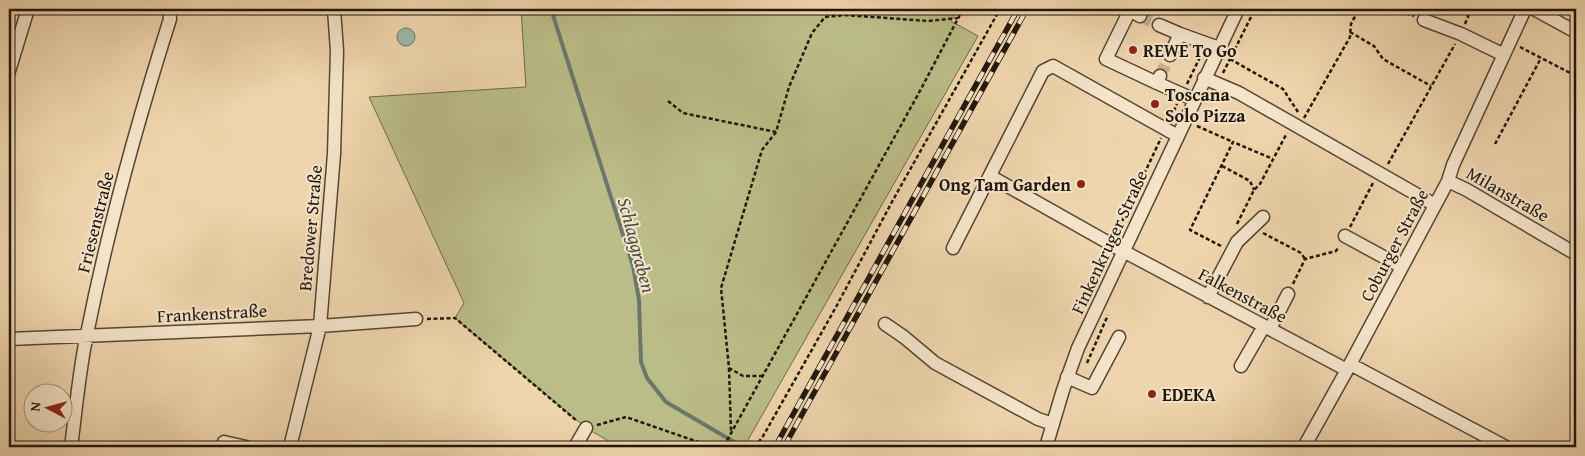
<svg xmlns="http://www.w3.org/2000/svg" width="1585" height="456" viewBox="0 0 1585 456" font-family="'Gentium Book Plus',serif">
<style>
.green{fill:#bbbd88;stroke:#6e6a4a}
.water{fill:#9ab9aa;stroke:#6a786b}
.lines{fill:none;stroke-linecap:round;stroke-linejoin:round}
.stream{stroke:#6a786b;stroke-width:4}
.minor-tunnel{stroke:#c6af8d;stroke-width:12;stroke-dasharray:12 6;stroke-linecap:butt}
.minor-casing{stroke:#554635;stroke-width:15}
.path{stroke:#22170d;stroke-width:2.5;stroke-dasharray:4 2.5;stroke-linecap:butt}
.minor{stroke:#f5e4ca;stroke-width:12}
.rail-casing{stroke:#22170d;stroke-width:5.5}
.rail{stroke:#f5e4ca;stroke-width:4;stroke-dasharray:11;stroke-linecap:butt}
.poi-dot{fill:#8f2418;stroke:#f5e4ca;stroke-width:2}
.labels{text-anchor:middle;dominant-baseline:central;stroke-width:4;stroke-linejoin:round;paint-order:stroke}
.poi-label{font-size:18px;font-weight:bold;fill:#22170d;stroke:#f5e4ca;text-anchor:start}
.street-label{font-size:18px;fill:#22170d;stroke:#f5e4ca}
.water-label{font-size:19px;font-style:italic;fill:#4c5044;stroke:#f5e4ca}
</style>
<rect width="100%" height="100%" fill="#efd5ad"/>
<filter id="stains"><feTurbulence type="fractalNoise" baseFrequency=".004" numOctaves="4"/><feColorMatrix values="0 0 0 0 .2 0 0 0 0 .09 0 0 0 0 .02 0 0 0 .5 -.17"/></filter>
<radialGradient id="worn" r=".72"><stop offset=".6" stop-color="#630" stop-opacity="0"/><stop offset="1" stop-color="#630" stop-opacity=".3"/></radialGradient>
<!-- green -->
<path class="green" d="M521,9h437l-7,12 27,15 -234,411h-125l-33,-19 -131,-110 9,-15 -95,-206 157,-10z"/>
<!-- water -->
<path class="water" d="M397 37a9 9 0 1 1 18 0a9 9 0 1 1-18 0Z"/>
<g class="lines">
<!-- stream -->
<path class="stream" d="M551,9l82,257 6,34 2,62 6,16 19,24 75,44"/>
<!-- minor-tunnel -->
<path class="minor-tunnel" d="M1140,16l19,9
M1160,76l10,-21"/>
<!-- minor casing -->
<g class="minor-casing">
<path id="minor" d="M1534,9l42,23
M1140,16l-10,-6 -24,49 51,24
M1424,20l37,14 43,21
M1159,25l21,9
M1170,55l10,-21 39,14
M9,71l19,-62
M1160,76l-3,7 38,17
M1204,78l35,15 196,112
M990,176l133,75 224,119
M1448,181l19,9 109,64
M1345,236l57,31
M953,248l90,-177 10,-5 125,70
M1208,297l29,-55 26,-25
M885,324l19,13 31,26 103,56 15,5
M1270,329l18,-35
M9,339l311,-13 96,-7
M1350,364l156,83
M1241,366l23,-40
M1067,377l25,11 27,-51
M224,442l22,5
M71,447c5,-37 8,-76 16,-113 21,-106 50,-211 83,-315l-1,-10
M290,447l30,-121 14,-172 3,-103 -3,-42
M575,447l11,-19
M1046,447l17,-57 15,-42 160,-339
M1304,447l43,-77 101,-189 5,-16 72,-156"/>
</g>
<!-- path -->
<path class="path" d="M1394,9l20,7
M1465,24l6,-15
M1350,32l24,14 9,13 48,27
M1520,47l56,29
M1230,59l53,30 15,23
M1223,73l32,-64
M1187,84l14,-29
M668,101l15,12 93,19
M1171,117l6,-13
M1304,118l46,-81 1,-13 8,-15
M1197,126l36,16
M1495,144l46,-86
M1388,164l67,-120
M1222,166l28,15 4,9
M1237,224l17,-34 6,-6 27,-51
M1350,227l23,-44
M1119,233l-1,-3 43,-92
M1263,233l38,20 4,6
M1221,246l-31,-16 43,-88 40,17
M1293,284l12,-25 31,-8 3,-4
M427,319l28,-1 122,103
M1087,363l21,-48
M729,368l2,63
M763,376h-20l-14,-8 -8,-80 41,-138 14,-18 13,-45 23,-54 13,-16 20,-2 83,6 30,-3
M597,425l29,-8 78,27 24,3
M724,446l197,-357 42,-80
M754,447l8,-9 74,-131 57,-107 107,-191"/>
<!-- minor -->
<use href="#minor" class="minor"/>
<!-- rail casing -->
<g class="rail-casing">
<path id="rail" d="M775,447l243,-438
M784,447l243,-438"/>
</g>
<!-- rail -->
<use href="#rail" class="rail"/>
</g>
<!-- markers -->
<g class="poi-dot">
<circle cx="1133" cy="50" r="5"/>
<circle cx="1155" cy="104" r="5"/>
<circle cx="1081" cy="184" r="5"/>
<circle cx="1152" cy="394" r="5"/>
</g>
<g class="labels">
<!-- poi labels -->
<g class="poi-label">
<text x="1143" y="50">REWE To Go</text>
<text x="1165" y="94">Toscana<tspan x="1165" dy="21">Solo Pizza</tspan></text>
<text x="1071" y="184" text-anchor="end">Ong Tam Garden</text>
<text x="1162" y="394">EDEKA</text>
</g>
<!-- street labels -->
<g class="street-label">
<text transform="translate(1508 194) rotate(30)">Milanstraße</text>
<text transform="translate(95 222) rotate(-76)">Friesenstraße</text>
<text transform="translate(310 228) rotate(-85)">Bredower Straße</text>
<text transform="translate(1109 242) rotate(-65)">Finkenkruger Straße</text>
<text transform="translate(1394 245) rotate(-62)">Coburger Straße</text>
<text transform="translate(1243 295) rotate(28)">Falkenstraße</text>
<text transform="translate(212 313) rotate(-3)">Frankenstraße</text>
</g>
<!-- water labels -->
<g class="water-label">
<text transform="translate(637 245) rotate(75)">Schlaggraben</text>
</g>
</g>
<!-- margin -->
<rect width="1585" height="456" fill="none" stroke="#efd5ad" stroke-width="30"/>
<rect x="10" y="10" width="1565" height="436" fill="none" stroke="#22170d" stroke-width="2.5"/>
<rect x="15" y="15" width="1555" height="426" fill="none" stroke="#22170d"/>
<!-- north arrow -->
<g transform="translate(48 408) rotate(276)"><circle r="24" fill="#f5e4ca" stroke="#a1927e"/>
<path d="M0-4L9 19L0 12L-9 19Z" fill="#8f2418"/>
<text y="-8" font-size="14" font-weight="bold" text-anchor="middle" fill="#22170d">N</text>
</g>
<rect width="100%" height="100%" filter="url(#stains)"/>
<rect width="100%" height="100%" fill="url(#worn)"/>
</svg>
